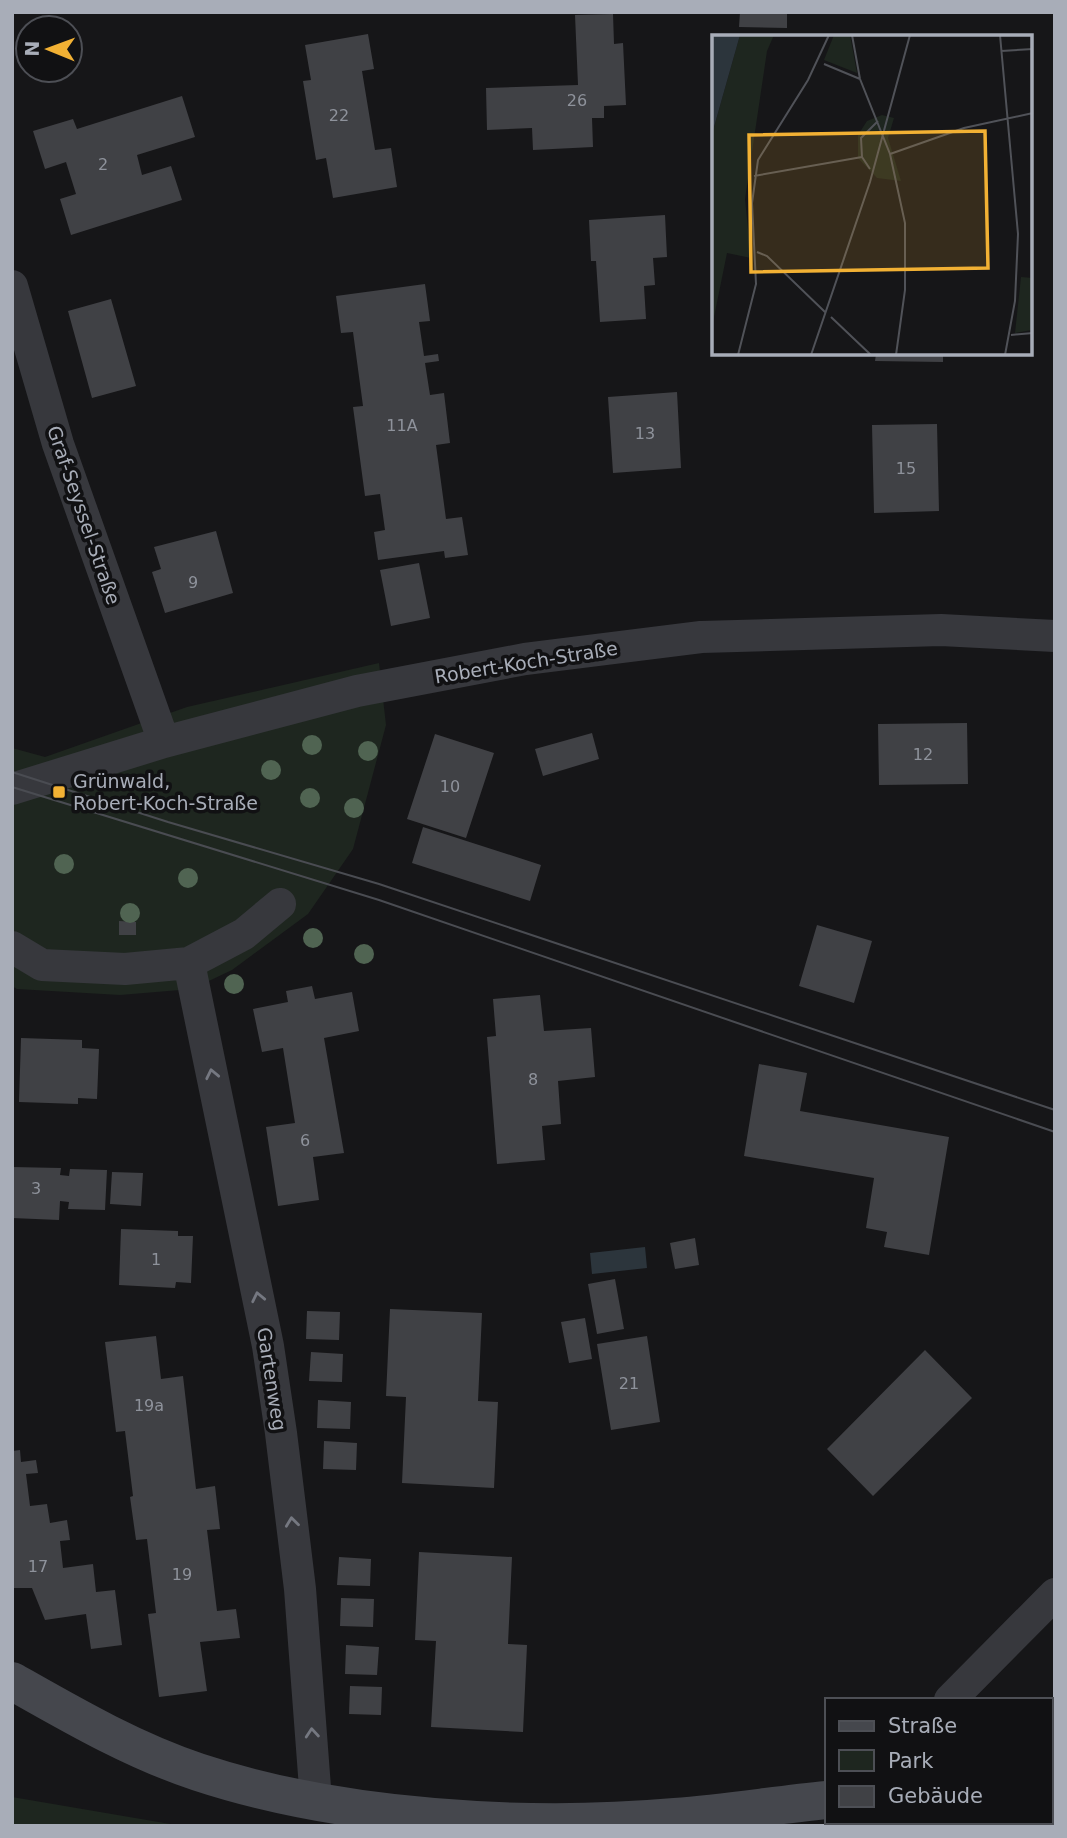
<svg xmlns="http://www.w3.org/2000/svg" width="1067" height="1838" viewBox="0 0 1067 1838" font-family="'DejaVu Sans',sans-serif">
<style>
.green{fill:#1e261f}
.water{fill:#2c353c}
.building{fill:#404145}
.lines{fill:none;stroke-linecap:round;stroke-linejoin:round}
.minor{stroke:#37383d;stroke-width:32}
.secondary{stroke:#45474d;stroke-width:38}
.tram{stroke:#4a4c52;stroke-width:2}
.tree{fill:#506452}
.oneway{stroke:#757881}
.poi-dot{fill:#f2b134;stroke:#111113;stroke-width:2.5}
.labels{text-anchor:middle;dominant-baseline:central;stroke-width:7;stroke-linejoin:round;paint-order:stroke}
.number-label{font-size:16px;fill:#8e929b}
.street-label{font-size:19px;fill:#a8adb8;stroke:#111113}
.poi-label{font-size:19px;fill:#a8adb8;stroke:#111113;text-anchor:start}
.inset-road{fill:none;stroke:#505258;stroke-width:2}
.view{fill:#f2b134;fill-opacity:0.15;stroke:#f2b134;stroke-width:3.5}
.inset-edge{fill:none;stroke:#a8adb8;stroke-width:3.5}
</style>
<rect width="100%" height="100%" fill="#161618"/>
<!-- green -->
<path class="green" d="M379,663l7,62 -33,124 -45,65 -76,56 -40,19 -72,6 -103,-6 -5,-3v-238l33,9 142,-50z
M12,1797l170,29h-170z"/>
<!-- water -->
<path class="water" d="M645,1247l2,21 -55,6 -2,-21z"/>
<!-- building -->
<path class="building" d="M740,12h47v16l-48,-1z
M613,14l1,30 9,-1 3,62 -22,1v12h-12l1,29 -60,3 -1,-22 -45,2 -1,-42 92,-3 -3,-70z
M368,34l6,35 -12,2 13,79 16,-2 6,39 -64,11 -7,-40 -10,2 -13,-79 8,-1 -6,-35z
M182,96l13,41 -58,18 5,20 29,-9 11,34 -111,35 -11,-36 16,-5 -10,-32 -21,7 -12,-38 40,-12 4,10z
M665,215l2,42 -14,1 2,27 -11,1 2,33 -46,3 -4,-61h-5l-2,-41z
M425,284l5,37 -11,1 5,34 14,-2 1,7 -14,2 5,32 14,-2 6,50 -14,2 10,74 16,-2 6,38 -23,3 -1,-7 -66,9 -4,-28 11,-2 -5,-36 -15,2 -12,-89 10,-1 -10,-74 -12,1 -5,-37z
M111,299l25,87 -44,12 -24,-87z
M876,354h67v8l-68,-1z
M677,392l4,76 -68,5 -5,-76z
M937,424l2,87 -65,2 -2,-88z
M216,531l17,62 -68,20 -13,-41 9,-3 -7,-22z
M419,563l11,55 -39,8 -11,-56z
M967,723l1,61 -89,1 -1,-61z
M592,733l7,26 -56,17 -8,-27z
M435,734l59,19 -28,85 -59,-19z
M423,827l118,38 -11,36 -118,-38z
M119,921l17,1v13h-17z
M817,925l55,16 -18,62 -55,-17z
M312,986l3,13 37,-7 7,39 -35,7 20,115 -31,4 6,43 -41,6 -12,-79 29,-4 -12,-75 -21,4 -9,-43 35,-7 -2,-11z
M540,995l4,36 47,-3 4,49 -37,4 3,43 -19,2 3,34 -48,4 -10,-127 9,-1 -3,-37z
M21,1038l61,2v8l17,1 -2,50 -19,-1v6l-59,-2z
M759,1064l48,9 -7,38 149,26 -20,118 -45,-8 3,-15 -21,-4 8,-50 -130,-22z
M12,1167l49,1 -1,7 9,1 1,-7 37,1 -2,40 -37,-1 1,-7 -9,-1 -1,19 -47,-2z
M112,1172l31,1 -2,33 -31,-2z
M121,1229l57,2v5h15l-2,47 -15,-1 -1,6 -56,-3z
M695,1238l4,27 -24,4 -5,-26z
M615,1279l9,50 -27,5 -9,-50z
M390,1309l92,4 -4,88 20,1 -4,86 -92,-5 4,-86 -20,-1z
M307,1311l33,1 -1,28 -33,-1z
M585,1318l7,41 -23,4 -8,-41z
M156,1336l5,43 22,-3 13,113 19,-3 5,43 -13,1 10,81 19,-2 4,29 -40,4 7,49 -48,6 -11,-83 8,-1 -9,-74 -11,1 -6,-43 3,-1 -8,-65 -9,1 -11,-90z
M647,1336l13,86 -49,8 -14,-86z
M925,1350l47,48 -99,98 -46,-47z
M311,1352l32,2 -1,28 -33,-1z
M318,1400l33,2 -1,27 -33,-1z
M324,1441l33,2 -1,27 -33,-1z
M20,1450l1,12 15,-2 2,13 -12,1 4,32 17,-2 3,19 17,-3 3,20 -10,1 3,27 30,-4 3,28 19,-2 7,55 -31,4 -5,-35 -41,6 -13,-32h-20v-137z
M419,1552l93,5 -4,87 19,1 -4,87 -92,-5 5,-86 -21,-1z
M339,1557l32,2 -1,27 -33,-1z
M341,1598l33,1 -1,28 -33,-1z
M346,1645l33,2 -2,28 -32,-1z
M350,1686l32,1 -1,28 -32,-1z"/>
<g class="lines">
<!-- minor -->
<path class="minor" d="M12,286l46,158 106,298
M12,789l152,-47 193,-51 168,-32 176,-22 240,-7 114,6
M12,947l30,18 83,4 64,-6 55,-29 36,-30
M189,963l79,383 13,87 19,156 16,212
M950,1700l105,-106"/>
<!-- secondary -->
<path class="secondary" d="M12,1681c60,34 120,69 186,91 142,47 327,58 477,45 51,-4 101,-12 152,-17
M1051,1795l4,1"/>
<!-- tram -->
<path class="tram" d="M12,772l156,50 211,62 676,226
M12,787l367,113 676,232"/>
</g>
<!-- trees -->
<g class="tree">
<circle cx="312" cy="745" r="10"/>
<circle cx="368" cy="751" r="10"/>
<circle cx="271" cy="770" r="10"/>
<circle cx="310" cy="798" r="10"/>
<circle cx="354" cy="808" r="10"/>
<circle cx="64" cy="864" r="10"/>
<circle cx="188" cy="878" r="10"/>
<circle cx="130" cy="913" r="10"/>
<circle cx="313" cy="938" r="10"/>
<circle cx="364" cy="954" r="10"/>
<circle cx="234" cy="984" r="10"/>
</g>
<!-- one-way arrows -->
<defs><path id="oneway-chevron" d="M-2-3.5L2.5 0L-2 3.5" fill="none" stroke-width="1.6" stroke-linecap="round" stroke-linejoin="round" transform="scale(1.75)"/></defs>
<g class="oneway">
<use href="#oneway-chevron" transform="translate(212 1074) rotate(-102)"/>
<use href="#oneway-chevron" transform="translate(258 1297) rotate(-102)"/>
<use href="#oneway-chevron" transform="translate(292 1522) rotate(-97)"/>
<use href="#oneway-chevron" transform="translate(312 1733) rotate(-95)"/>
</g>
<!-- markers -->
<rect class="poi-dot" x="52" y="785" width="14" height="14" rx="3.5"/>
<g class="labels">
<!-- number labels -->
<g class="number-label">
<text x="577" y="100">26</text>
<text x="339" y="115">22</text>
<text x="103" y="164">2</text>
<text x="402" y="425">11A</text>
<text x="645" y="433">13</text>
<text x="906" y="468">15</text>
<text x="193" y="582">9</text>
<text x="923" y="754">12</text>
<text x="450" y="786">10</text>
<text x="533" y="1079">8</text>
<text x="305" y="1140">6</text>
<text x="36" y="1188">3</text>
<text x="156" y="1259">1</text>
<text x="629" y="1383">21</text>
<text x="149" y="1405">19a</text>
<text x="38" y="1566">17</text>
<text x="182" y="1574">19</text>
</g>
<!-- street labels -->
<g class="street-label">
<text transform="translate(84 515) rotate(71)">Graf-Seyssel-Straße</text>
<text transform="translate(526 662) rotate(-9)">Robert-Koch-Straße</text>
<text transform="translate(272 1379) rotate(81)">Gartenweg</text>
</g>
<!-- poi labels -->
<g class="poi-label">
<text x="73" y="781">Grünwald,<tspan x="73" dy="22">Robert-Koch-Straße</tspan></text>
</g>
</g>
<!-- overview -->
<g transform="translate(712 35)">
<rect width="320" height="320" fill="#161618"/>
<path d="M28,0h34l-7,16 -22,148 6,59 -24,-5 -15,74v-193zM122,0h16l7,38 -33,-13zM170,80l12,3 -6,20 13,43 -24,-3 -19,-20v-23l9,-14zM309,242l11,1v52l-17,3z" fill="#1e261f"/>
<path d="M0,0h28l-28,99z" fill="#2c353c"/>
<path class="inset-road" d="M140,0l8,44 30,75 15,69v67l-9,65M288,0l18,199 -3,67 -10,54M289,16l32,-2M112,29l36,15M178,119l74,-26 69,-15M158,134l-8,-12 -1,-19 17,-17M42,141l108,-19M45,217l10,4 58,56M119,282l40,38M299,300l22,-2M26,320l18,-71 -4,-81 6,-43 50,-80 21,-45M99,320l59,-173 40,-147"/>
<path class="view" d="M273,96l3,137 -237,4 -2,-137z"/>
<rect width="320" height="320" class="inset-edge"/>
</g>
<!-- border -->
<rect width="1067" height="1838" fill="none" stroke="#a8adb8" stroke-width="28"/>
<!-- legend -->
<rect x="825" y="1698" width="228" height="126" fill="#111113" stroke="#4d4f55" stroke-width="2"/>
<rect x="839" y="1721" width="35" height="10" fill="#45474d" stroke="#4d4f55" stroke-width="2"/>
<text x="888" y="1733" font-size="21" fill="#a8adb8">Straße</text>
<rect x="839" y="1750" width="35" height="21" fill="#1e261f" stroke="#4d4f55" stroke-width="2"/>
<text x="888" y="1768" font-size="21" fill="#a8adb8">Park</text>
<rect x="839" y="1786" width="35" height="21" fill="#404145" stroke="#4d4f55" stroke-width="2"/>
<text x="888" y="1803" font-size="21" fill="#a8adb8">Gebäude</text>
<!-- north arrow -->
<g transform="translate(49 49) rotate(271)"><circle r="33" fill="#111113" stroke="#4d4f55" stroke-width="2"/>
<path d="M0-5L12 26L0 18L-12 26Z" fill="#f2b134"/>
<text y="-10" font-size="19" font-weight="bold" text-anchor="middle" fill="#a8adb8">N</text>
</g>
</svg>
